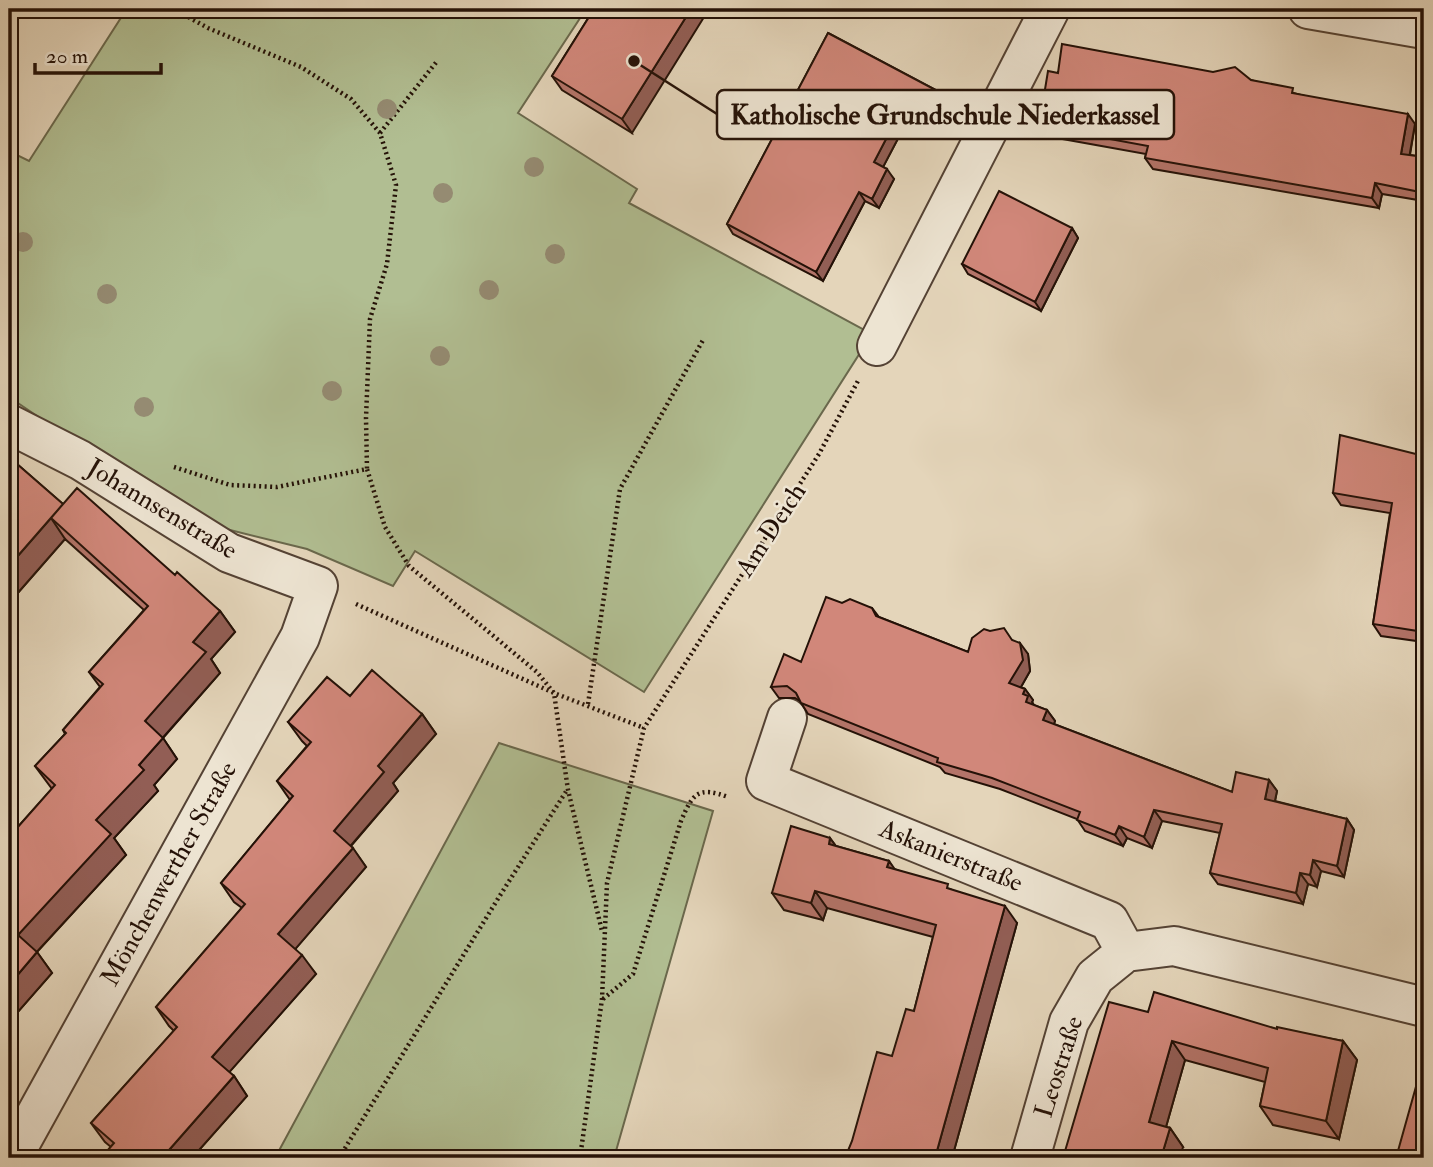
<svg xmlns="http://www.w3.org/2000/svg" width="1433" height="1167" viewBox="0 0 1433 1167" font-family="'IM FELL Double Pica',serif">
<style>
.green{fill:#b1be92;stroke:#6a684c;stroke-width:2}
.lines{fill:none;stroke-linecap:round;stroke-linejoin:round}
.minor-casing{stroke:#544234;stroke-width:42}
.path{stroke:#241107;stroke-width:4.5;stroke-dasharray:2 3.5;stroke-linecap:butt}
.minor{stroke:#ede4d2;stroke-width:38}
.tree{fill:#958b72}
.wall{fill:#b47469;stroke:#241107;stroke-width:2}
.shaded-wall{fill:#925e55;stroke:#241107;stroke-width:2}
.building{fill:#d1877a;stroke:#241107;stroke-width:2}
.labels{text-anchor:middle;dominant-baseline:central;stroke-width:5;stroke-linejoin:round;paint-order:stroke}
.street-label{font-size:26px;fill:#241107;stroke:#ede4d2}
.leader{fill:none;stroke:#241107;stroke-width:2.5}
.callout-dot{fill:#241107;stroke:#ede4d2;stroke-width:2.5}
.callout{fill:#ede4d2;stroke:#241107;stroke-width:2.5}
.callout-label{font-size:28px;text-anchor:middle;font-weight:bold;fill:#241107}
</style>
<rect width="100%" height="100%" fill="#e4d5ba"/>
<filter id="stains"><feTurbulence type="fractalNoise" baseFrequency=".00286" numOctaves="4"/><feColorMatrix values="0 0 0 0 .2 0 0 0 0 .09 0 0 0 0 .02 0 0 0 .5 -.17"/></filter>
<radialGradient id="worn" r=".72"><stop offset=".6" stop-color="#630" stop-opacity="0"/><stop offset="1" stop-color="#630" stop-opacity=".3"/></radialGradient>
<!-- green -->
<path class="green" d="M118,9h468l-68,104 119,76 -8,14 243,131 -228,358 -229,-141 -22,35 -86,-37 -81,-20 -180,-107 -37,-25v-246l20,10 95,-148z
M499,743l214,68 -99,347h-339z"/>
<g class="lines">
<!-- minor casing -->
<g class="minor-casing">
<path id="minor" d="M1308,9l116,20
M877,346l173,-337
M9,424l71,36 149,93 89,33 -18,51 -288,521
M787,718l-21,63 343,140 17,31
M1126,952l48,-6 250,61
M1030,1158l39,-136 26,-45 31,-25"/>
</g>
<!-- path -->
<path class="path" d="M174,9l34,19 93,39 50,32 29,34 16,52 -9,79 -17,55 -4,99 1,51
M380,133l58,-73
M174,467l56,18 47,2 90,-18 18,58 24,39 128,106 17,21 14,97 34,141
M356,604l198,89 90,35
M588,704l32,-215 83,-149
M603,999l30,-25 48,-153c12,-28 17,-35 47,-24
M339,1158l160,-261 68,-107
M580,1158l22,-159 5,-116 37,-155 175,-274 40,-75"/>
<!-- minor -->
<use href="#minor" class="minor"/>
</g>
<!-- trees -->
<g class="tree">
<circle cx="387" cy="109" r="10"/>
<circle cx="534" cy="167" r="10"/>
<circle cx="443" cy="193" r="10"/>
<circle cx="23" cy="242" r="10"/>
<circle cx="555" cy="254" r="10"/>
<circle cx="489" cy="290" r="10"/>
<circle cx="107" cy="294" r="10"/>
<circle cx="440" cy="356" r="10"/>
<circle cx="332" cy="391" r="10"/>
<circle cx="144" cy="407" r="10"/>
</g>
<!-- wall -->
<path class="wall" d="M594,9l38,124 -70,-43 -10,-14z
M828,33l136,72 7,10 -4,7 -96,-17 26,13 7,9 -21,40 11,12 -15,29 -14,-7 -42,80 -90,-47 -6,-10z
M1058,73l193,7 46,14 118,30 -5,31 14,2v44l-42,-7 -3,14 -226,-39 -8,-11 1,-4 -100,-18 -7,-10z
M1072,228l6,10 -37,73 -73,-37 -6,-10z
M1424,456v186l-43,-6 -8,-12 17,-111 -49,-8 -8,-12z
M9,457l54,47 112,71 45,36 15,21 -24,27 9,14 -57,65 14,21 -23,26 4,6 -44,47 12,17 -89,97 15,21 -43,49v-185l43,-48 -17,-23 30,-32 -2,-4 37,-43 -11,-15 55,-62 -79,-71 -56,64z
M842,603l30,5 7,9 89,35 44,-12 16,14 2,17 -9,16 4,2 8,11 -1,2 2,3 13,5 8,11 -1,3 178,68 37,-12 8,11 -2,10 72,18 7,11 -10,47 -23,-6 -4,16 -9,-3 -5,20 -85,-20 -8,-11 10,-40 -58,-12 -10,27 -25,-10 -4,8 -38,-15 -8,-12 -77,-30 -55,-16 -5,-6 -132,-53 -8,-13 -5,-3h-16l-8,-11 30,-25z
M350,696l72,18 14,20 -43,49 5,8 -47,55 15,21 -71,82 21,25 -87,98 5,4 13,20 -55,62h-91l10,-11 -6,-5 -14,-19 83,-92 -5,-5 -13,-19 86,-99 -8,-6 -13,-19 69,-83 -13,-19 30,-35 -5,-5 -14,-19z
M830,838l6,8 53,15 5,8 58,21 65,33 -65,235h-107l69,-147 19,-74 -106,-29 -4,12 -39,-10 -12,-17z
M1148,1012l129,17 66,12 14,19 -18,79 -66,-14 -13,-19 5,-24 -80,-22 -19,67 4,1 13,19 -120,11z"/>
<!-- shaded-wall -->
<path class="shaded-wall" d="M691,9h18l-77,124 -10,-14z
M964,105l7,10 -4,7 -6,-10z
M1408,114l7,10 -7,40 -7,-10z
M897,118l7,9 -23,44 -7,-9z
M1424,167v31l-4,-6z
M887,169l7,10 -15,29 -7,-9z
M1375,183l7,11 -3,14 -7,-10z
M859,192l6,9 -42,80 -7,-9z
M1072,228l6,10 -37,73 -6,-9z
M51,518l14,21 -56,64v-37z
M220,611l15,21 -24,27 9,14 -61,69 -14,-21 48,-79z
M1020,643l8,11 2,17 -13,23 -8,-11z
M1025,689l8,11 -1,2 3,5 -9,-5 -3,-8z
M1047,710l8,11 -4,10 -8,-11z
M422,714l14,20 -43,49 5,8 -51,59 -13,-19 44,-65z
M163,738l14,21 -23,26 4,6 -44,47 12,17 -93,101 -15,-21 78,-115 43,-55z
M1269,780l8,11 -4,19 -8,-11z
M1154,810l8,11 -10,27 -8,-11z
M1347,819l7,11 -10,47 -7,-11z
M1119,826l8,12 -4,8 -8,-11z
M830,838l12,17 -13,-11z
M353,848l13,19 -74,86 -14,-19z
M1313,860l8,11 -4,16 -7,-12z
M889,861l12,17 -14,-11z
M1300,873l8,11 -5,20 -7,-11z
M815,891l12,17 -4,12 -12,-17z
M1005,906l12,17 -65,235h-17z
M37,952l15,21 -43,49v-37z
M302,955l14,19 -90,102 -14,-19z
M1172,1041l13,19 -23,81 -13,-19z
M1343,1041l14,19 -18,79 -13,-18z
M234,1076l13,20 -55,62h-30z
M1170,1128l13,19 -3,11h-19z"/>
<!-- building -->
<path class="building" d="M594,9h97l-69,110 -70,-43z
M828,33l136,72 -3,7 -115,-20 51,26 -23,44 13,7 -15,30 -13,-7 -43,80 -89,-48z
M1062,44l151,28 22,-5 16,13 42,8 -1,5 116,21 -7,40 23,3v10l-4,25 -45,-9 -3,15 -227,-40 3,-12 -109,-20 9,-55 10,2z
M999,191l73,37 -37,74 -73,-38z
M1340,435l84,21v176l-51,-8 19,-121 -59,-10z
M9,457l54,47 -54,62z
M77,488l98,87 2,-3 43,39 -27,31 13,10 -61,69 18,17 -24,27 5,5 -48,50 15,14 -93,101 19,17 -28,33v-148l46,-52 -20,-19 31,-33 -3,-3 40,-46 -14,-12 59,-66 -97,-88z
M826,597l16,6 8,-4 22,9 4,8 92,36 4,-14 12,-9 6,2 14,-3 8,12 8,3 3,17 -14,23 16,6 -2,5 5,2 -2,6 21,8 -4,10 189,72 4,-20 33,8 -4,19 82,20 -10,47 -24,-6 -3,15 -10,-2 -4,20 -86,-20 12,-49 -68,-14 -10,27 -25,-11 -4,9 -38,-15 3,-8 -88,-34 -55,-16 1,-4 -137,-55 -5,-10 -9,-7 -16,1 13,-33 17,8z
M372,670l50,44 -44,52 6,6 -50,59 19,17 -75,86 24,21 -90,102 22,19 -72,82h-61l13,-15 -23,-20 86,-96 -21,-20 89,-103 -24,-21 72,-87 -16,-15 34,-39 -23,-20 39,-45 23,19z
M791,826l39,12 -1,6 60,17 -2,6 61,17 -1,4 58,18 -70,252h-90l7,-17 25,-89 15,4 14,-47 8,2 22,-86 -121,-34 -4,12 -39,-10z
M1154,992l123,37v-2l66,14 -17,80 -66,-15 8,-38 -96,-27 -23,81 21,6 -9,30h-98l46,-156 39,10z
M1424,1058v100h-28z"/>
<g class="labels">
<!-- street labels -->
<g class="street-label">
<text transform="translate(162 509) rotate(31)">Johannsenstraße</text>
<text transform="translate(771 530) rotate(-57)">Am Deich</text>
<text transform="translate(951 856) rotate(22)">Askanierstraße</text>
<text transform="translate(169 874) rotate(-61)">Mönchenwerther Straße</text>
<text transform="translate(1059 1067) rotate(-72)">Leostraße</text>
</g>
</g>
<!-- callouts -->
<path class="leader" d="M634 61L717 114"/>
<circle class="callout-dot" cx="634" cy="61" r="7"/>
<rect class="callout" x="717" y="90" width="457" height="49" rx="7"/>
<g class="callout-label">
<text x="945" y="124">Katholische Grundschule Niederkassel</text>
</g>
<!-- margin -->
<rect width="1433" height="1167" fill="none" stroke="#e4d5ba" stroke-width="35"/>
<rect x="10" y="10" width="1412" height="1146" fill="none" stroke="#241107" stroke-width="3.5"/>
<rect x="18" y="18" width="1398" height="1132" fill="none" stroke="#241107" stroke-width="2"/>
<!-- scale -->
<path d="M35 63v10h126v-10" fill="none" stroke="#241107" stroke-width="3.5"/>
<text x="46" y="63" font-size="21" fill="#241107" stroke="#ede4d2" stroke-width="5" paint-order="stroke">20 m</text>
<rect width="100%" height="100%" filter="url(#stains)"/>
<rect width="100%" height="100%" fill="url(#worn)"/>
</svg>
